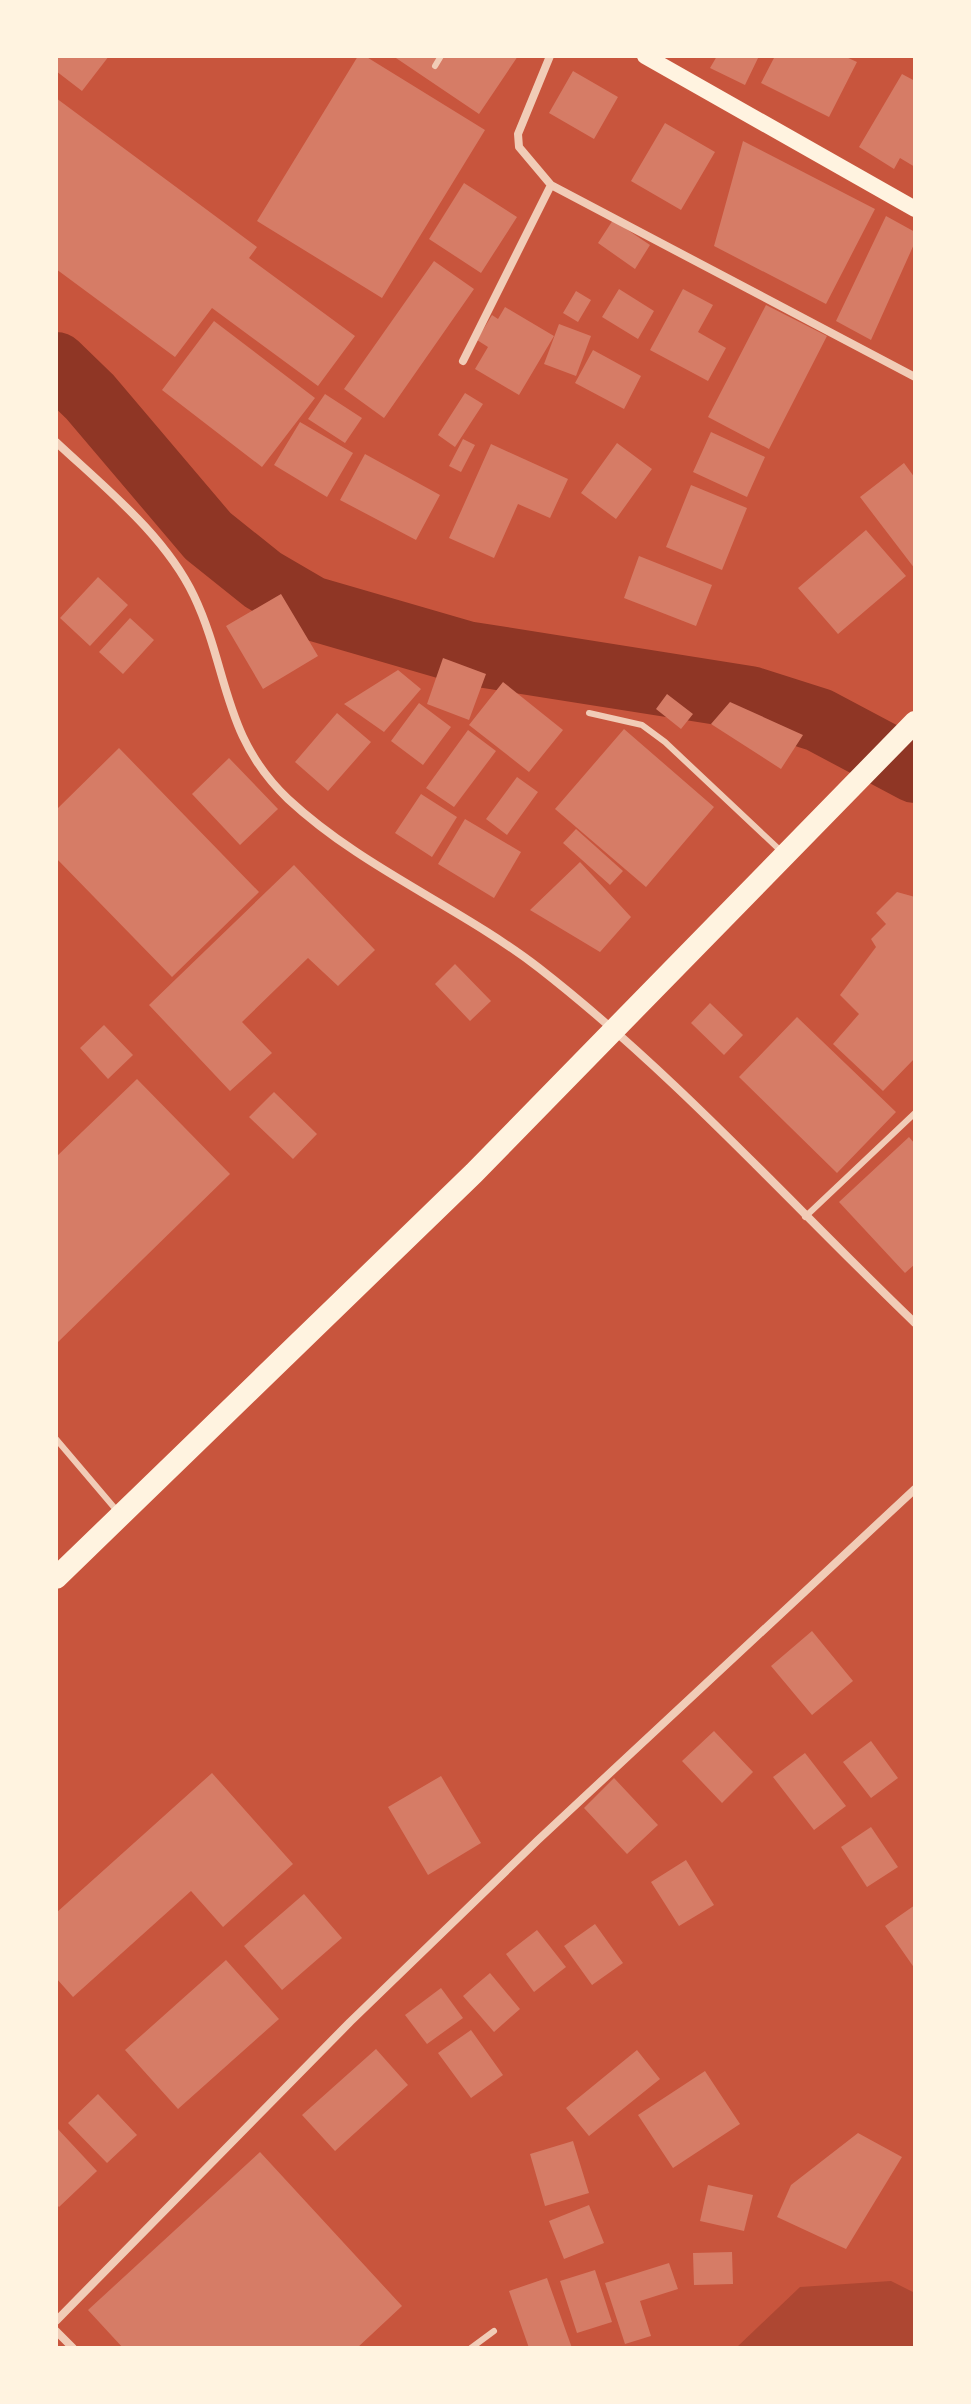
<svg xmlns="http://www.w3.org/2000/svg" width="971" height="2404" viewBox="0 0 971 2404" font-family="Jost,sans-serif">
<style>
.green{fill:#ae4732}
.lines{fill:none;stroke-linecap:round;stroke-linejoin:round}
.river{stroke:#8f3625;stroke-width:64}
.building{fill:#d67c66}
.service{stroke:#f1ccb7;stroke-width:6}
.minor{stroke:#f1ccb7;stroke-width:8}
.secondary{stroke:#fff3e0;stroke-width:16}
.trunk{stroke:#fff3e0;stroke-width:22}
</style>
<rect width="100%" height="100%" fill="#c8553d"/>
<!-- green -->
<path class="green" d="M891,2281l24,12v55h-179l64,-61z"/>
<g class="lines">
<!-- river -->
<path class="river" d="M56,364l34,33 118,139 55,44 48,28 155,45 284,45 69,22 96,51"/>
</g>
<!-- building -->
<path class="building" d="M56,56h53l-27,35 -26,-20z
M358,56h7l120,74 -103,168 -125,-77z
M393,56h125l-39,58z
M717,56h42l-14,29 -35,-17z
M775,56h69l13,6 -28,55 -68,-34z
M573,71l45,26 -24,42 -45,-26z
M902,74l13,7v86l-15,-9 -6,11 -35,-22z
M56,98l201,149 -8,11 106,78 -37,50 -106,-78 -37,49 -119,-88z
M665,123l50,29 -34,58 -50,-29z
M743,141l132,68 -49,95 -112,-58z
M464,183l53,34 -36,56 -52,-34z
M886,216l29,16v10l-44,98 -35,-19z
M613,220l37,25 -15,24 -37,-26z
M434,261l40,28 -90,129 -40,-29z
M619,289l35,22 -16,28 -36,-22z
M683,289l30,16 -15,27 28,16 -18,33 -58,-31z
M576,291l15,9 -13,22 -15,-9z
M766,305l61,31 -58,113 -61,-32z
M505,307l49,29 -35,59 -44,-26 13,-22 -11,-7 15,-25 6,4z
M214,321l101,77 -53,69 -100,-77z
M559,324l32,12 -15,40 -32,-12z
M593,350l48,26 -17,33 -49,-26z
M465,393l18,11 -28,43 -17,-12z
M325,394l37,24 -17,25 -37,-24z
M300,422l53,31 -26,44 -53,-32z
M711,432l54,25 -18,40 -54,-25z
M463,439l12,6 -14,27 -12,-6z
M617,443l35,26 -36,50 -35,-26z
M491,444l77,35 -18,39 -32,-14 -24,54 -45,-20z
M365,454l75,41 -24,45 -76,-40z
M904,463l11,15v91l-55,-72z
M691,485l56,23 -25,62 -56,-23z
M866,530l40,46 -68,58 -40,-46z
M639,556l73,29 -16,41 -72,-28z
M98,577l30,28 -38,41 -30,-28z
M281,594l37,62 -55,33 -37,-63z
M130,618l24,22 -31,34 -24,-22z
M443,658l43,16 -17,46 -42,-16z
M398,670l23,19 -37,43 -40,-28z
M503,682l60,48 -34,42 -60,-47z
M667,694l26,20 -12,15 -25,-20z
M730,702l73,33 -22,34 -70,-45z
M419,703l32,24 -28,38 -32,-24z
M337,713l34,29 -43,49 -33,-29z
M624,729l90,78 -68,80 -91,-78z
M468,730l28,21 -42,56 -28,-19z
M119,748l140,144 -87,85 -116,-119v-48z
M229,758l49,51 -38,36 -48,-51z
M517,777l21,15 -31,43 -21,-16z
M421,794l36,23 -25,40 -37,-24z
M465,819l56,33 -27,46 -56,-34z
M576,829l47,42 -13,14 -47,-42z
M580,862l51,55 -31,35 -70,-42z
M294,865l81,85 -37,36 -30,-28 -66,64 30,31 -42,38 -81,-86z
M897,892l18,5v161l-32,33 -50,-47 26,-30 -19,-19 36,-48 -5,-8 15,-15 -10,-11z
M455,964l36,37 -21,20 -35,-37z
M710,1003l33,32 -19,20 -33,-32z
M797,1017l99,95 -59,61 -98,-96z
M104,1025l29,30 -25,24 -28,-31z
M137,1079l93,95 -174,170v-187z
M274,1092l43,42 -24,25 -44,-42z
M909,1137l6,7v120l-10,9 -66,-71z
M812,1631l41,50 -41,34 -41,-49z
M714,1731l39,41 -31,31 -40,-42z
M871,1741l27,37 -27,20 -28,-36z
M805,1753l41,53 -32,24 -41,-53z
M212,1773l81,91 -70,63 -32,-36 -118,106 -17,-19v-65z
M441,1776l40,67 -53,32 -40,-68z
M614,1778l44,47 -31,29 -43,-46z
M871,1827l27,40 -31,20 -26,-40z
M686,1860l28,45 -35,21 -28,-44z
M304,1894l38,44 -60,52 -38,-44z
M915,1905v64l-30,-43z
M595,1924l28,39 -31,22 -28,-39z
M537,1930l29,37 -32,25 -28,-38z
M226,1960l53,59 -101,90 -53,-59z
M490,1973l30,36 -26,23 -31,-36z
M441,1988l22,30 -36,26 -22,-29z
M471,2030l32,45 -32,23 -33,-45z
M376,2049l32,36 -73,66 -33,-36z
M637,2050l23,29 -71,57 -23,-28z
M705,2071l35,53 -67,44 -35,-53z
M98,2094l39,41 -30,28 -39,-40z
M56,2127l41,44 -38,36 -3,-3z
M858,2133l44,24 -56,92 -69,-32 14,-32z
M573,2141l16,52 -44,13 -15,-52z
M260,2152l142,154 -45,42h-234l-35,-38z
M708,2185l45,10 -9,36 -44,-10z
M589,2205l15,38 -40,16 -15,-38z
M732,2252l1,32 -39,1 -1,-32z
M669,2263l9,26 -38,12 11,35 -26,8 -20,-61z
M595,2270l17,52 -35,11 -17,-52z
M547,2278l25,70h-43l-20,-57z"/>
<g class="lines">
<!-- service -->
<path class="service" d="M435,66l6,-10
M589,713l53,12 23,17 118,111
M805,1217l110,-104
M56,1439l62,73
M471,2348l23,-17"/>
<!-- minor -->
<path class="minor" d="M550,56l-32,78 1,13 32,38 364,192
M463,361l88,-176
M56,442c48,45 109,93 138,154 35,74 28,140 94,203 74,69 172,108 251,169 136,106 252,236 376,355
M56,2321l294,-299 188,-182 377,-351
M56,2331l17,17"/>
<!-- secondary -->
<path class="secondary" d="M645,56l270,153"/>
<!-- trunk -->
<path class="trunk" d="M56,1578l418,-405 441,-451"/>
</g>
<!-- border -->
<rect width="971" height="2404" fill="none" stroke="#fff3e0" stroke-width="116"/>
</svg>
